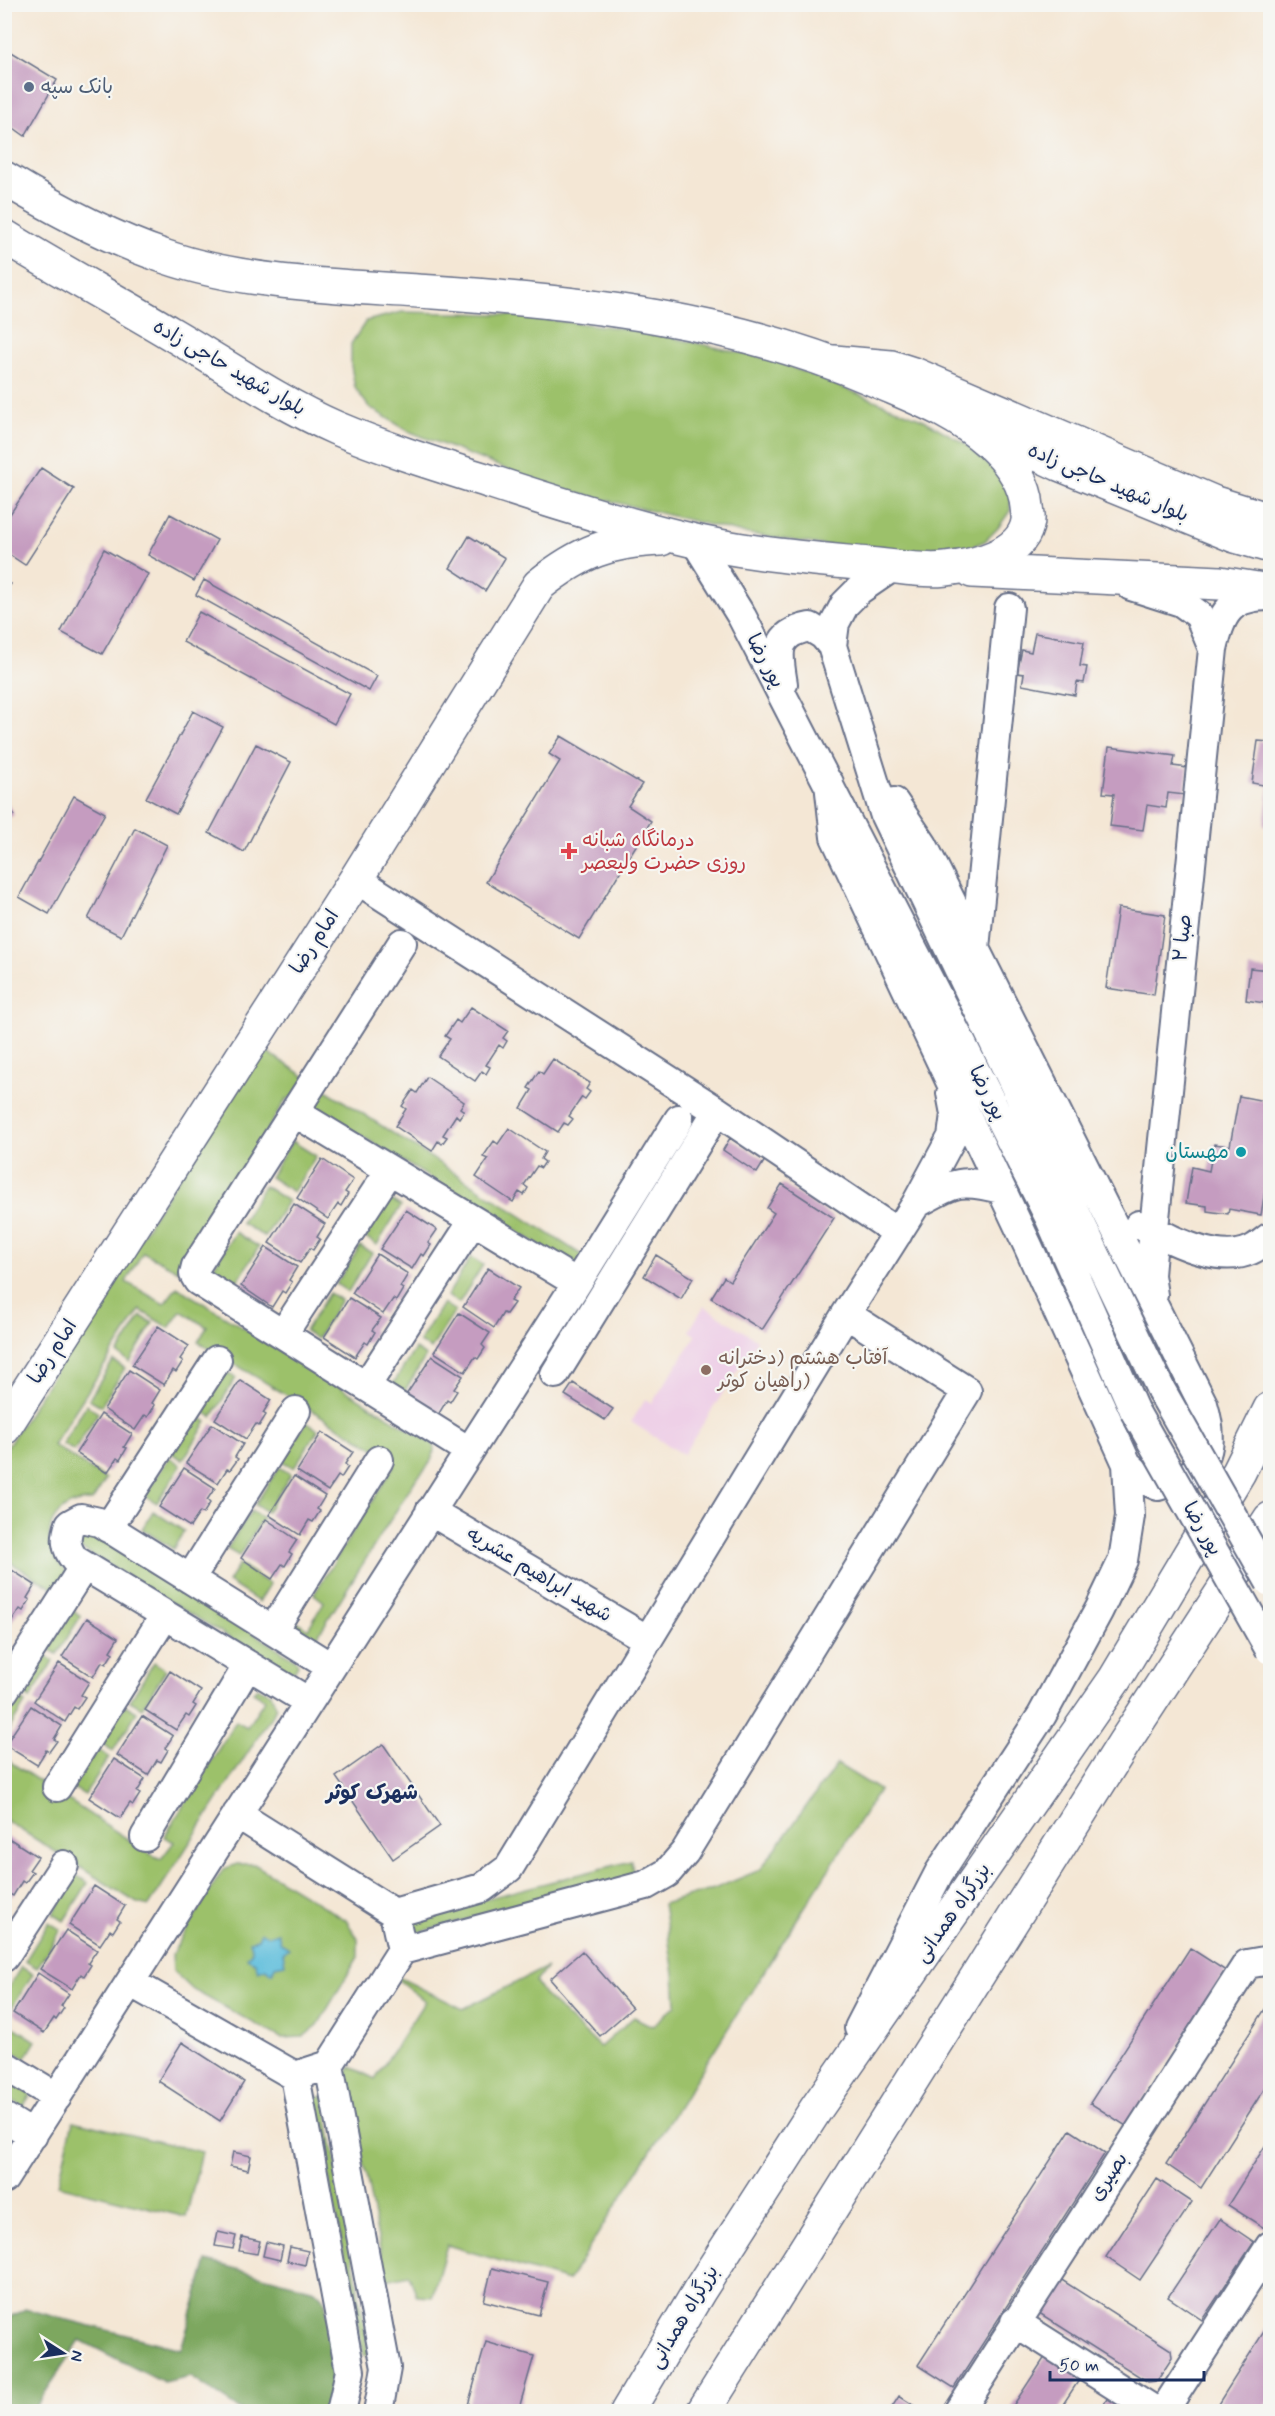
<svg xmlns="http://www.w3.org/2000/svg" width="1275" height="2416" viewBox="0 0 1275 2416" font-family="Mynerve,'Playpen Sans Arabic',sans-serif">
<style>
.built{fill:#eed0e7}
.green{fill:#9cc16b;stroke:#5c7864;stroke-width:1.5}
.forest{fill:#7da75f;stroke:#4c6b5e;stroke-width:1.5}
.water{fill:#5dbddb;stroke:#3c769c;stroke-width:1.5}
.building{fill:#c59cc0}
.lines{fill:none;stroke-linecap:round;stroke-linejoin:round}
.minor-casing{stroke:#676f88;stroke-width:32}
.major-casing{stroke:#676f88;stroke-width:36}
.highway-casing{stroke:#676f88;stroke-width:36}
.minor{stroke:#fff;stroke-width:28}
.major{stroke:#fff;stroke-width:33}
.highway{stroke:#fff;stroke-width:33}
.minor-bridge-casing{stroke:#676f88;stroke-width:32;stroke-linecap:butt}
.minor-bridge{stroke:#fff;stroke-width:28}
.service-dot{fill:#5c6f8a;stroke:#f6f6f2;stroke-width:2}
.health-dot{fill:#e0444e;stroke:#f6f6f2;stroke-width:2}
.culture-dot{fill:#0f9aa8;stroke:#f6f6f2;stroke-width:2}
.education-dot{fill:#8d6e63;stroke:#f6f6f2;stroke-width:2}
.labels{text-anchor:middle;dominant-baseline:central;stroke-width:4.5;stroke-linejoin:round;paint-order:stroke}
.service-label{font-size:20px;fill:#4e5e75;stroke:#f6f6f2;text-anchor:start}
.street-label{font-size:20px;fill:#1b2f5e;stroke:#f6f6f2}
.health-label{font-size:20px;fill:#be3a42;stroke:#f6f6f2;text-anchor:start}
.culture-label{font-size:20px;fill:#0d838f;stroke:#f6f6f2;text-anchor:end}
.education-label{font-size:20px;fill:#785e54;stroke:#f6f6f2;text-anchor:start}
.neighbourhood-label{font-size:21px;font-weight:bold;fill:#1b2f5e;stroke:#f6f6f2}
</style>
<rect width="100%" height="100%" fill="#f6f6f2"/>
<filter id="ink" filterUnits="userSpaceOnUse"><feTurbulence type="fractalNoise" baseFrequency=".0167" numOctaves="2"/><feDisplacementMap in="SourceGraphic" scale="12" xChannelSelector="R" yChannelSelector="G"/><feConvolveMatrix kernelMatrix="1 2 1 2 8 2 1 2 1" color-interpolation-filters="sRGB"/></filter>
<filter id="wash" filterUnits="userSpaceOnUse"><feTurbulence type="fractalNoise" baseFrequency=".008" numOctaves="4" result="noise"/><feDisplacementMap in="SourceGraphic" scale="24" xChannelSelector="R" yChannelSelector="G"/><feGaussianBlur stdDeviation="1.35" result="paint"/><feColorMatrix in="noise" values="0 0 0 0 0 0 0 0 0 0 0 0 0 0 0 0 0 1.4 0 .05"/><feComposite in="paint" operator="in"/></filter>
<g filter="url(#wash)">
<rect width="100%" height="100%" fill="#f4e7d5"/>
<!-- built -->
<path class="built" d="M704,1306l53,34 -74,115 -52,-33 15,-23 6,4 44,-67 -7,-5z"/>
<!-- green -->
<path class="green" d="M402,312l97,2 139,16 135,30 149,59 44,25 33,31 12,21 -1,15 -12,17 -13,13 -37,15 -61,-1 -144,-22 -191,-46 -144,-56 -39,-24 -14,-19 -4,-22v-22l15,-23z
M261,1048l341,220 3,10 -10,1 -279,-171 -12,-18 -18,10 -107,171 -36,-19 -17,30 38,22 13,-17 256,157c4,14 -7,25 -17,35l-99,158 -7,7 -19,-15 2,-5 5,-2 10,7 16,-27 -10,-8 80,-128v-6l-196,-118 9,-15 -26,-16 -12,17 -29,-18 -87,135 53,34 -14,22c-31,-1 -52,23 -38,53 4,9 11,16 17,23l-11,16 -55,-34 -1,-107z
M292,1141l24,15 -23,36 -23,-15z
M264,1186l24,15 -23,36 -24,-14z
M389,1199l12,7 -24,39 -12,-8z
M235,1232l24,15 -23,36 -23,-15z
M360,1246l12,7 -24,39 -12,-8z
M471,1257l12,8 -24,38 -12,-7z
M329,1293l12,7 -24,39 -12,-8z
M443,1303l12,8 -24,38 -12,-7z
M141,1316l12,7 -23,39 -12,-8z
M415,1349l11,7 -23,38 -12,-7z
M113,1361l12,7 -24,38 -12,-7z
M224,1371l12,7 -24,39 -12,-8z
M86,1405l12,8 -24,38 -12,-7z
M195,1414l12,8 -24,38 -12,-7z
M306,1422l12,8 -24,38 -12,-7z
M169,1457l12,8 -24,38 -12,-7z
M279,1467l12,7 -24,38 -12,-7z
M153,1511l31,20 -11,18 -31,-20z
M251,1511l12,7 -24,38 -12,-7z
M87,1528l209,132 2,5 -3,5 -6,3 -209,-125v-18z
M239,1564l31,20 -11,18 -31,-20z
M69,1608l12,8 -24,38 -12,-7z
M42,1653l11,8 -23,38 -12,-8z
M154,1662l12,8 -24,38 -12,-7z
M257,1688l14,5 5,13 -2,6 -125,194 -12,-3 -132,-83 -1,-62 148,97 9,4 13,-17 -10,-5 72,-116 11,6 18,-28 -12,-7z
M14,1695l11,8 -20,33v-26z
M125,1705l12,7 -24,39 -12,-8z
M97,1749l12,8 -24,38 -12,-7z
M837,1764l42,26 -311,491 -121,-36 -15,52 -15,-1 -8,-21 -23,5 -19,-100 -24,-100 8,-13 24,12 50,-78 -37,-29 75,37 84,-42 -11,15 9,14 55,51 34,-30 18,9 24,-21 -2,-31 -11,-70 51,-15 46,-19z
M631,1861l3,15 -219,57 -4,-15z
M237,1864h17l92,56 12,19v18l-40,68 -15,12 -22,1 -88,-48 -20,-19 -1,-17 51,-85z
M76,1875l12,8 -24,38 -11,-7z
M49,1922l12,8 -24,38 -12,-7z
M21,1967l12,7 -24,38 -4,-3v-16z
M5,2021l31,20 -11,18 -20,-14z
M4,2078l27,16 -8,13 -18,-12z
M324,2096l46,260 -6,-1 -51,-257z
M73,2121l129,31 -16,65 -128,-32z"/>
<!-- forest -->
<path class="forest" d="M207,2261l108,29 10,10 17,84 -11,27h-89l-51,-34 -27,6 -84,-43 -47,71h-28l-1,-90 21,-12 156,40z"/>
<!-- water -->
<path class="water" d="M261,1932l7,4 10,-3 3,10 8,5 -6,5 2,11 -10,2 -3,7 -6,-5 -8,3 -3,-9 -8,-4 5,-7 -3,-10 9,-2z"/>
<g id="blocks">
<!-- building -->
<path class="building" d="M4,48l53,32 -32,56 -21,-15z
M41,468l33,21 -49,76 -21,-14v-28z
M170,514l47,26 -23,41 -46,-26z
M469,536l36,22 -20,33 -35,-23z
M104,549l44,25 -46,80 -41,-22z
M4,580l7,4 -7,9z
M204,580l173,96 -8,15 -173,-96z
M199,612l151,82 -16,30 -151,-82z
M1035,633l49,9 -4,24 7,1 -3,16 -7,-1 -2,13 -53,-10 2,-11 -7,-1 5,-23 9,2z
M193,711l30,16 -47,87 -30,-16z
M561,736l81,48 -14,22 23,15 -72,118 -93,-57 74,-121 -11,-7z
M1258,741l12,1v84l-6,-1 5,-39 -17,-3z
M256,744l35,18 -47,90 -35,-19z
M1109,747l66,9 -2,10 15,2 -3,27 -17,-2 -2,15 -19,-3 -4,25 -33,-4 4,-32 -11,-1z
M74,796l31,17 -56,101 -30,-17z
M4,797l10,18 -10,5z
M135,828l32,17 -46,91 -33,-17z
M1118,908l47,7 -11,80 -48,-7z
M1250,968l20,2v39l-6,-1 1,-5 -19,-3z
M471,1007l37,24 -5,7 4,3 -4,7 -4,-3 -13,20 4,2 -4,7 -4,-3 -7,10 -37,-25 12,-17 -5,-3 11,-16 4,3z
M553,1059l37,24 -4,6 4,3 -5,7 -3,-2 -13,19 4,3 -5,6 -4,-2 -6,9 -37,-24 11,-18 -4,-2 11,-17 4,3z
M427,1077l37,25 -4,6 4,3 -5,7 -3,-3 -13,20 4,2 -5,7 -4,-3 -6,10 -37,-25 11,-17 -4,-3 11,-16 4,3z
M1239,1096l31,6 -2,38 2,1v18l-9,56 -32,-6 -1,5 -21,-3v-5l-21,-3 6,-36 17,4 5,-27 16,2z
M509,1128l36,24 -4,7 4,3 -4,6 -4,-2 -13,19 4,3 -4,7 -5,-3 -6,10 -37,-25 12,-18 -5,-2 11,-16 4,3z
M730,1138l35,22 -8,13 -34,-23z
M322,1159l31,21 -8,12 3,2 -7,12 -3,-2 -10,15 -31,-21z
M782,1184l52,34 -72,112 -51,-32 13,-21 6,4 44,-68 -7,-5z
M294,1204l31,20 -8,13 3,2 -7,11 -3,-2 -10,15 -31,-20z
M406,1210l31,20 -9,13 3,2 -7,11 -3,-2 -9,15 -32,-20z
M266,1247l31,20 -8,13 3,2 -7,11 -3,-2 -10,16 -31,-21z
M377,1254l31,20 -8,13 3,2 -7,12 -3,-2 -10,15 -31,-21z
M656,1255l37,23 -12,21 -37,-23z
M488,1268l31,20 -9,13 4,2 -8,11 -3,-1 -9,15 -31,-21z
M349,1298l32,20 -9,12 3,2 -7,12 -3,-2 -10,15 -31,-20z
M459,1313l31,20 -8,12 3,3 -7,11 -3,-2 -10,15 -31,-20z
M158,1326l31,20 -9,13 3,2 -7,11 -3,-2 -9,15 -32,-20z
M432,1356l31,20 -9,13 3,2 -7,11 -3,-2 -9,15 -32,-20z
M129,1370l31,20 -8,13 3,2 -7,12 -3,-2 -10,15 -31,-21z
M240,1380l31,20 -8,13 3,2 -7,11 -3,-2 -10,15 -31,-20z
M573,1383l40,26 -8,11 -40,-25z
M101,1414l31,20 -8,13 3,1 -7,12 -3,-2 -10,15 -31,-20z
M212,1424l31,20 -8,13 3,2 -8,11 -3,-1 -9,14 -32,-20z
M322,1432l31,20 -8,12 3,3 -7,11 -3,-2 -10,15 -31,-20z
M184,1468l31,20 -8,12 3,3 -7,11 -3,-2 -10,15 -31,-20z
M294,1476l31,20 -8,13 3,2 -7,11 -4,-2 -9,15 -31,-20z
M266,1519l31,21 -8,12 3,2 -7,12 -3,-2 -10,15 -31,-21z
M4,1565l31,20 -8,13 3,2 -7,11 -3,-2 -10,15 -6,-3z
M87,1618l31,20 -8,13 3,2 -7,11 -4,-2 -9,15 -31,-20z
M59,1663l30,19 -8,13 4,2 -8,12 -3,-2 -9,15 -31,-21z
M170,1671l31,20 -8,13 3,2 -7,11 -3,-2 -10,15 -31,-20z
M31,1706l31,20 -8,13 3,2 -8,11 -3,-2 -9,15 -32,-20z
M142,1716l31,20 -8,12 3,2 -7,12 -4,-2 -9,15 -31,-20z
M383,1744l57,82 -47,33 -57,-82z
M114,1759l31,20 -8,13 3,2 -7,11 -3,-2 -10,15 -31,-20z
M7,1837l31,20 -9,13 4,2 -8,11 -3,-2 -9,15 -9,-5v-51z
M94,1886l31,20 -8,13 3,2 -7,11 -3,-2 -10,15 -31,-20z
M66,1930l31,20 -9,13 3,2 -7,11 -3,-2 -9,15 -32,-20z
M1190,1948l36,23 -100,155 -36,-23z
M582,1951l50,57 -32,28 -50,-57z
M38,1973l31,21 -8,12 3,2 -8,12 -2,-2 -10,15 -31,-20z
M1265,2009l5,4v67l-69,108 -35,-24z
M182,2042l62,40 -24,39 -62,-40z
M1070,2130l35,23 -151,235 -36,-23z
M1270,2138v80l-6,10 -36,-23z
M233,2152l18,4 -3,14 -18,-4z
M1157,2179l35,23 -52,78 -34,-23z
M1220,2219l34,23 -52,78 -34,-23z
M218,2232l18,4 -3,13 -18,-3z
M242,2237l18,4 -3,13 -18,-3z
M266,2242l17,4 -3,14 -17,-4z
M290,2247l18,4 -3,14 -18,-4z
M492,2268l56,14 -9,33 -55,-14z
M1057,2277l114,73 1,8 -15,23 -9,1 -112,-71z
M1270,2322v79l-7,11h-50z
M486,2342l48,14 -16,56h-52z
M1047,2354l34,23 -23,35h-49z
M1110,2394l26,18h-37z
M899,2396l25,16h-35z"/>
</g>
</g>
<g filter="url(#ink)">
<use href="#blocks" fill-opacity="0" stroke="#676f88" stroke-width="1.5"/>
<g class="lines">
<!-- minor casing -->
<g class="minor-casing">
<path id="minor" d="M695,541l47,76 219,425 89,177 84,191
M894,566l-35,24 -14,14 -10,19 -3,23 53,170 276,574
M1131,586l50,16 18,13 14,34
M783,684c-5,-31 -10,-50 27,-57l13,8 9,11
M829,783l6,54 193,409 99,218 3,52 -7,44 -24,50 -57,105 -103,158 -80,155
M894,802l29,43 280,559c8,27 12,56 -17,73 -7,5 -19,6 -28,9l-14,-6 -17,-16
M356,879l361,232 181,122
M402,943l-206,323 -2,8 4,7 271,170
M975,948l34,-340
M294,1112l283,171
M916,1204c38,-21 42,-26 85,-15
M1139,1225c17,4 20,9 34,15 22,10 54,21 78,10 7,-3 13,-9 19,-13
M1153,1295l-3,-20 4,-47 59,-579c8,-36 17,-53 57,-53
M283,1334l107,-164
M555,1374l162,-263
M366,1386l107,-165
M430,1511l218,129
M108,1528l109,-168
M190,1579l106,-168
M273,1630l106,-170
M4,1691l80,-125
M309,1702l-234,-142c-10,-12 -10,-22 -5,-36l11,-6 18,4 232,145
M57,1787l108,-172
M145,1837l103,-172
M394,1913l88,-25 27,-20 337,-554 70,-110 36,-67 3,-23 -4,-21
M402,1950l244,-65 21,-12 18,-21 282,-461 -121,-77
M4,1957l60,-92
M130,1982l165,94 34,-11 73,-115 -8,-37 -157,-99
M4,2065l53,32
M329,2065l57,303 -8,44
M295,2076l55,295 -9,41
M4,2117l29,18
M4,2179l573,-896 102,-164
M1015,2322l142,90
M959,2412l288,-448 23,-4
M1163,2412l107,-166"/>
</g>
<!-- major casing -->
<g class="major-casing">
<path id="major" d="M4,178c51,31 105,60 162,79 81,28 182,29 267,35 149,10 301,27 440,87 43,19 81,32 117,64 17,16 31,33 36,56 0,2 3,20 2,22 -5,34 -54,45 -82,48 -25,3 -53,-3 -78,-5 -63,-6 -128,-11 -190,-27 -61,-15 -122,-34 -183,-54 -54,-17 -107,-33 -159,-55 -59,-26 -111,-63 -166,-95 -55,-33 -111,-63 -166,-97
M988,431l71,33 176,72 35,10
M972,571l248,12 50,8
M4,1428l352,-549 183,-294c41,-33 70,-44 122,-46"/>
</g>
<!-- highway casing -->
<g class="highway-casing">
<path id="highway" d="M834,362l57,5 25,8 299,128 55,17
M627,2412l72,-121 117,-182 299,-430 124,-207 31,-63
M703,2412l421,-669 146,-224"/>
</g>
<!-- minor -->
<use href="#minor" class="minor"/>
<!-- major -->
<use href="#major" class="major"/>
<!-- highway -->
<use href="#highway" class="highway"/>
<!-- minor-bridge casing -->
<g class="minor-bridge-casing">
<path id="minor-bridge" d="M1161,1390l109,192
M1134,1410l136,240"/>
</g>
<!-- minor-bridge -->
<use href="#minor-bridge" class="minor-bridge"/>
</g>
</g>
<!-- markers -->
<circle class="service-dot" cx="29" cy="87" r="6"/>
<path class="health-dot" d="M566 842h6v6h6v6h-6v6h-6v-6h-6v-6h6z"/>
<circle class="culture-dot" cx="1241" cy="1152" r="6"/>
<circle class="education-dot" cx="706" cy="1370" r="6"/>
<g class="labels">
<!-- service labels -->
<g class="service-label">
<text x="41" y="87">بانک سپه</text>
</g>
<!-- street labels -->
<g class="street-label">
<text transform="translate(229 368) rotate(30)">بلوار شهید حاجی زاده</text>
<text transform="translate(1108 483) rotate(23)">بلوار شهید حاجی زاده</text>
<text transform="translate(765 661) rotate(62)">پور رضا</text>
<text transform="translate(1183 938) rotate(-84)">صبا ۲</text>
<text transform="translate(315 942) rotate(-57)">امام رضا</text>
<text transform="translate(987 1093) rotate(63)">پور رضا</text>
<text transform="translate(53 1352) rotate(-57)">امام رضا</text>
<text transform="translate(1202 1529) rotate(60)">پور رضا</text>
<text transform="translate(539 1575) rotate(31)">شهید ابراهیم عشریه</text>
<text transform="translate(953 1913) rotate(-55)">بزرگراه همدانی</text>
<text transform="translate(1109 2177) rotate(-57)">بصیری</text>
<text transform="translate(684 2317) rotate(-59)">بزرگراه همدانی</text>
</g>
<!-- health labels -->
<g class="health-label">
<text x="582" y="840">درمانگاه شبانه<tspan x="582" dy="23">روزی حضرت ولیعصر</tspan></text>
</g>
<!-- culture labels -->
<g class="culture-label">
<text x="1229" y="1152">مهستان</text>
</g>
<!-- education labels -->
<g class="education-label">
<text x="718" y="1358">آفتاب هشتم (دخترانه<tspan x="718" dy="23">راهیان کوثر)</tspan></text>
</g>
<!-- neighbourhood labels -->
<g class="neighbourhood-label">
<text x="372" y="1793">شهرک کوثر</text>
</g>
</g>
<!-- margin -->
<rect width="1275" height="2416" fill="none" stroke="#f6f6f2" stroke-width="24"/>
<!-- north arrow -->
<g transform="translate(63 2353) rotate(102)" stroke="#f6f6f2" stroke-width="4.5" paint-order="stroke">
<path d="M0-4.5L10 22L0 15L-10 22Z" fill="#1b2f5e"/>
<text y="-9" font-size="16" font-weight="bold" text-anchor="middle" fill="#1b2f5e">N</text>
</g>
<!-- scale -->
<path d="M1050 2371v9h154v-9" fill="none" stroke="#1b2f5e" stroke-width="3"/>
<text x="1059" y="2371" font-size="18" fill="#1b2f5e" stroke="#f6f6f2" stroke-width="4.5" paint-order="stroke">50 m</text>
</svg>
